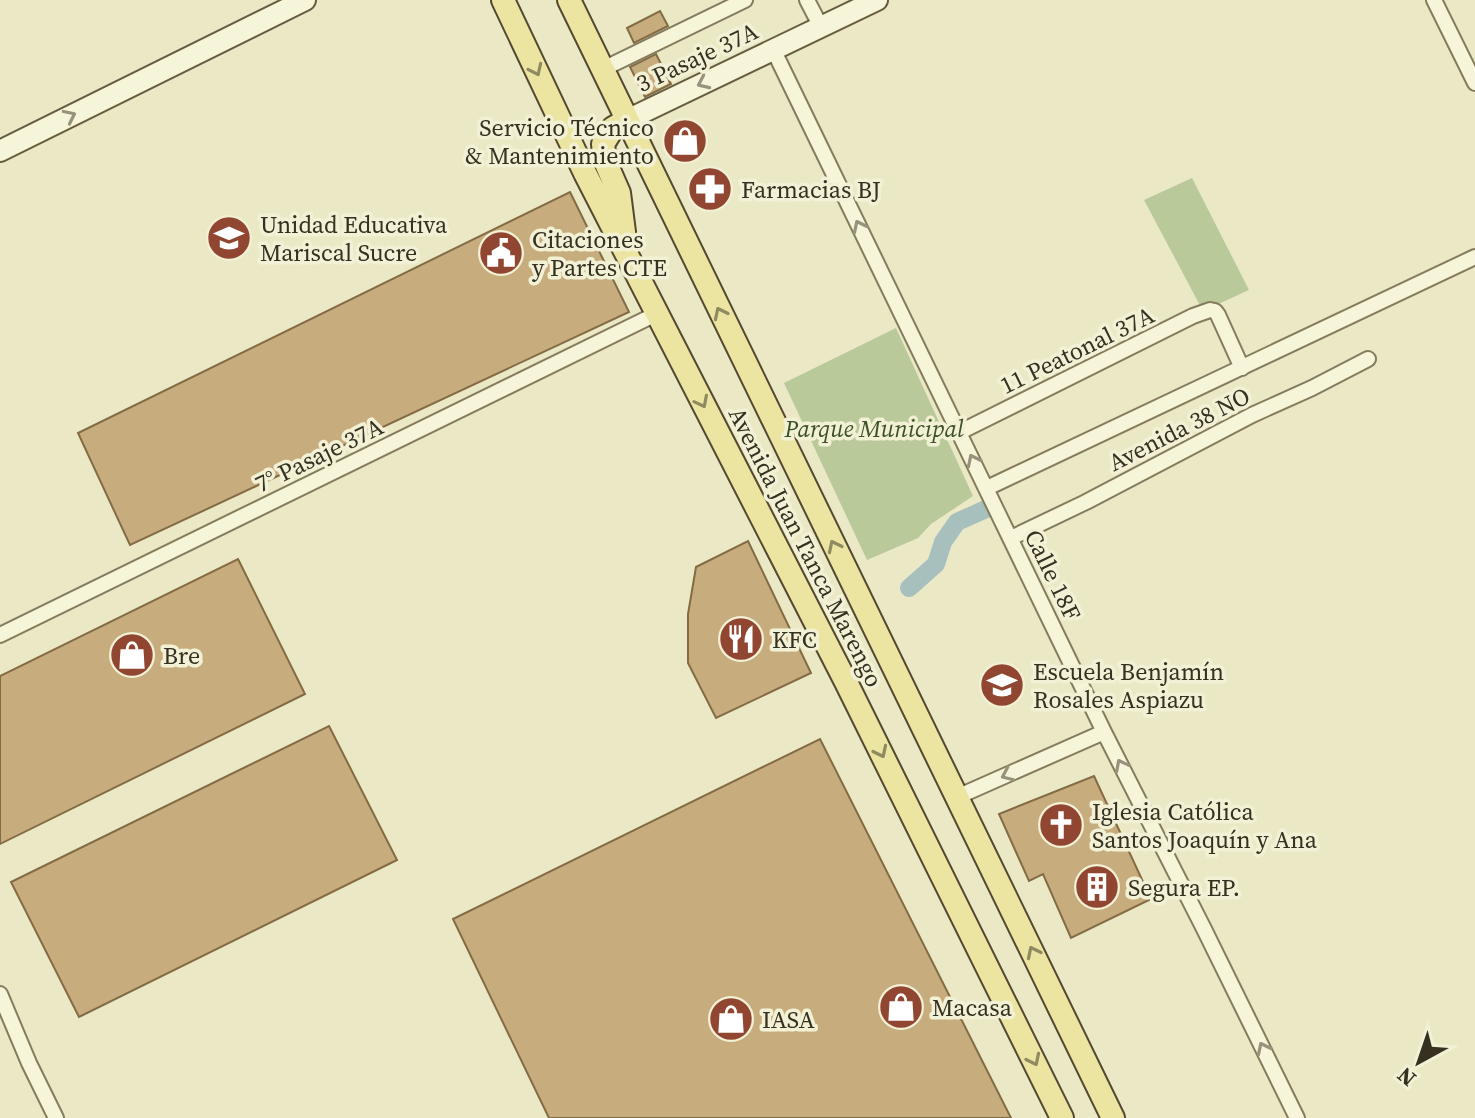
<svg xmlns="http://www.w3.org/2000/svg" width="1475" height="1118" viewBox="0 0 1475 1118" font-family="'Source Serif 4',serif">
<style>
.green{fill:#b9c99a}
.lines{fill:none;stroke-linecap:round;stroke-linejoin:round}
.canal{stroke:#a7bfbd;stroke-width:18}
.building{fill:#c7ad7e;stroke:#836b44;stroke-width:2}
.street-casing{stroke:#857b5d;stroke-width:18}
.secondary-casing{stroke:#675c40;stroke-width:24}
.primary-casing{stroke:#534931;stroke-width:26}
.street{stroke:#f6f4d9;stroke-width:14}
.secondary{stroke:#f6f4d9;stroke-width:20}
.primary{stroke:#ebe5a1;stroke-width:22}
.oneway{stroke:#908a60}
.oneway2{stroke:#96927c}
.labels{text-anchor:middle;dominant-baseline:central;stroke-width:7;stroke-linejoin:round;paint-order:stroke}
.street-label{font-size:24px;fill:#363020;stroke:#f3f1d5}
.poi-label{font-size:24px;fill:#363020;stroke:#f3f1d5;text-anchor:start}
.park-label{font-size:24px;font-style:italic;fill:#3d5128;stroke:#f3f1d5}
</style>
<rect width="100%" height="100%" fill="#ebe8c6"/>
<!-- green -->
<path class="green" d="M1192,178l57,112 -46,21 -59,-111z
M896,328l77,168 -42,28 -13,14 -51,22 -83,-177z"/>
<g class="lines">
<!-- canal -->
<path class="canal" d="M909,588l27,-24 7,-22 14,-20 29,-13"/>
</g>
<!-- building -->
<path class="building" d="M660,11l8,15 -34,17 -7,-15z
M656,54l15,30 -26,13 -15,-30z
M716,179l11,22 -17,9 -11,-22z
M570,192l59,120 -499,233 -52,-112z
M748,541l63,132 -95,45 -28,-55v-49l8,-47z
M238,559l67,135 -305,150v-168z
M329,726l68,134 -318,157 -68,-135z
M820,739l191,379h-462l-96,-199z
M1094,776l57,123 -80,39 -28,-64 -14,7 -30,-67z"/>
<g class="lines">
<!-- street casing -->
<g class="street-casing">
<path id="street" d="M807,0l14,27
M1434,0l41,83
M773,49l331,683 100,197 93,189
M603,69l142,-69
M960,432l233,-116 17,-6 5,1 3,4 24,53
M987,488l488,-231
M1011,538l75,-36 166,-87 60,-27 56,-29
M0,635l656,-321
M957,797l147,-65
M0,994l29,69 27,55"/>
</g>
<!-- secondary casing -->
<g class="secondary-casing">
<path id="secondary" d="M627,120l250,-120
M0,151l305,-151"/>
</g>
<!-- primary casing -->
<g class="primary-casing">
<path id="primary" d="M503,0l82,173 261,509 216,436
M569,0l544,1118
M625,240l-6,-47 -14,-32 -2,-17 10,-16 14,-8"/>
</g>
<!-- street -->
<use href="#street" class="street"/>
<!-- secondary -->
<use href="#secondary" class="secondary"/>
<!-- primary -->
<use href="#primary" class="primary"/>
</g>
<!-- one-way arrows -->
<defs><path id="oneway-chevron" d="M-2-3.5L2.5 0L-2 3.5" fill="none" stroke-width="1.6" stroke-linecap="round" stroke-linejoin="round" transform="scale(2)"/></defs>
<g class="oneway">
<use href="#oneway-chevron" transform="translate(536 70) rotate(65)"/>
<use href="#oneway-chevron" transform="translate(720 313) rotate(-116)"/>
<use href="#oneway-chevron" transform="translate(702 402) rotate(63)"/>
<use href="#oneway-chevron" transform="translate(834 546) rotate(-116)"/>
<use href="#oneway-chevron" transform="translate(881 752) rotate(64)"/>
<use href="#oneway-chevron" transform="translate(1033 952) rotate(-116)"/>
<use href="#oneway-chevron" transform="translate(1034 1060) rotate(64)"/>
</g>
<g class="oneway2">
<use href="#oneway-chevron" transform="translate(703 83) rotate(155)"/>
<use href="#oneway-chevron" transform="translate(70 116) rotate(-26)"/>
<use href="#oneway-chevron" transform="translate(859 226) rotate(-116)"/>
<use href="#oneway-chevron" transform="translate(973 460) rotate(-116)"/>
<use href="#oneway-chevron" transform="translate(1121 765) rotate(-117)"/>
<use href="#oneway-chevron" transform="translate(1007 775) rotate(156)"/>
<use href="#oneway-chevron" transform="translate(1263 1048) rotate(-116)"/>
</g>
<!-- icons -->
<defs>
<g id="shop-disc" transform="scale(2.3)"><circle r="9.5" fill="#904631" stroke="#f3f1d5"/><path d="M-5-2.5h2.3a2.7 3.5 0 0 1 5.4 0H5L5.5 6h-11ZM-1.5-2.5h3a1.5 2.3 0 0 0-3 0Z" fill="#fff"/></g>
<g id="pharmacy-disc" transform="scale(2.3)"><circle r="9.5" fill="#904631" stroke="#f3f1d5"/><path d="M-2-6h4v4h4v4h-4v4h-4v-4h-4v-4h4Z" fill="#fff"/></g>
<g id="school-disc" transform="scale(2.3)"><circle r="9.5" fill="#904631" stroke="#f3f1d5"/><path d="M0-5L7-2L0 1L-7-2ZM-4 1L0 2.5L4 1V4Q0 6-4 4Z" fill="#fff"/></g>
<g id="civic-disc" transform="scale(2.3)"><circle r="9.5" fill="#904631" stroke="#f3f1d5"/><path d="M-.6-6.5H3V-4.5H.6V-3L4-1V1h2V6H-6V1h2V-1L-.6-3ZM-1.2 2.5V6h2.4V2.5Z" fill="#fff"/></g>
<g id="restaurant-disc" transform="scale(2.3)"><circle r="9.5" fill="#904631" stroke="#f3f1d5"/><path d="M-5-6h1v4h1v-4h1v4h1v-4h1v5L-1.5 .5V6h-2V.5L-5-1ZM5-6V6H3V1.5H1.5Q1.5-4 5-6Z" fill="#fff"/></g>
<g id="church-disc" transform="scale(2.3)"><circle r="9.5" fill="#904631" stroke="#f3f1d5"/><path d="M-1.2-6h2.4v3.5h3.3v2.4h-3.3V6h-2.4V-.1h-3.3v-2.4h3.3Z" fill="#fff"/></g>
<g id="building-disc" transform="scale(2.3)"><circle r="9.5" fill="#904631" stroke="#f3f1d5"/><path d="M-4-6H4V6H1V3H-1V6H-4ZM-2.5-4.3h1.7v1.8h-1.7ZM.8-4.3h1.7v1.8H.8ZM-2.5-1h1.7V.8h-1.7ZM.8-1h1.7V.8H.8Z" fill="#fff"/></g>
</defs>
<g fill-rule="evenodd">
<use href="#shop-disc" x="685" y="141"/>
<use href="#pharmacy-disc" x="710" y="189"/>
<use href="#school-disc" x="229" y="238"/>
<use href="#civic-disc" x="501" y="253"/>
<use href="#restaurant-disc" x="741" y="639"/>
<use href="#shop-disc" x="132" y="655"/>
<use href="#school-disc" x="1002" y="685"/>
<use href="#church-disc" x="1061" y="825"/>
<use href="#building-disc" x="1097" y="887"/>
<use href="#shop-disc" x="901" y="1007"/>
<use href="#shop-disc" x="731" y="1019"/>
</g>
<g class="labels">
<!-- street labels -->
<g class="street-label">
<text transform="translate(697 57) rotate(-25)">3 Pasaje 37A</text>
<text transform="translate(1077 350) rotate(-26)">11 Peatonal 37A</text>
<text transform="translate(1179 429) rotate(-27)">Avenida 38 NO</text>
<text transform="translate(319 455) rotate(-26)">7° Pasaje 37A</text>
<text transform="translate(806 547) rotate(63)">Avenida Juan Tanca Marengo</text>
<text transform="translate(1053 575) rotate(64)">Calle 18F</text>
</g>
<!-- poi labels -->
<g class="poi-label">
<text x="654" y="127" text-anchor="end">Servicio Técnico<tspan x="654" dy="28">&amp; Mantenimiento</tspan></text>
<text x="741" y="189">Farmacias BJ</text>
<text x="260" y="224">Unidad Educativa<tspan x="260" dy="28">Mariscal Sucre</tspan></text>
<text x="532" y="239">Citaciones<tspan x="532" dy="28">y Partes CTE</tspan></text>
<text x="772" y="639">KFC</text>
<text x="163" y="655">Bre</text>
<text x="1033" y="671">Escuela Benjamín<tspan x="1033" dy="28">Rosales Aspiazu</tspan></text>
<text x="1092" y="811">Iglesia Católica<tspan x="1092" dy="28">Santos Joaquín y Ana</tspan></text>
<text x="1128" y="887">Segura EP.</text>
<text x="932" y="1007">Macasa</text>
<text x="762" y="1019">IASA</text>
</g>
<!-- park labels -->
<g class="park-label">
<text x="874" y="428">Parque Municipal</text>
</g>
</g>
<!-- north arrow -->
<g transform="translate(1419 1062) rotate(220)" stroke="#f3f1d5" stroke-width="6" paint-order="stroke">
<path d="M0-6L14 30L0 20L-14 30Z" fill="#363020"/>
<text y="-12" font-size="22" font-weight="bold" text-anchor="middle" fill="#363020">N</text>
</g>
</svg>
